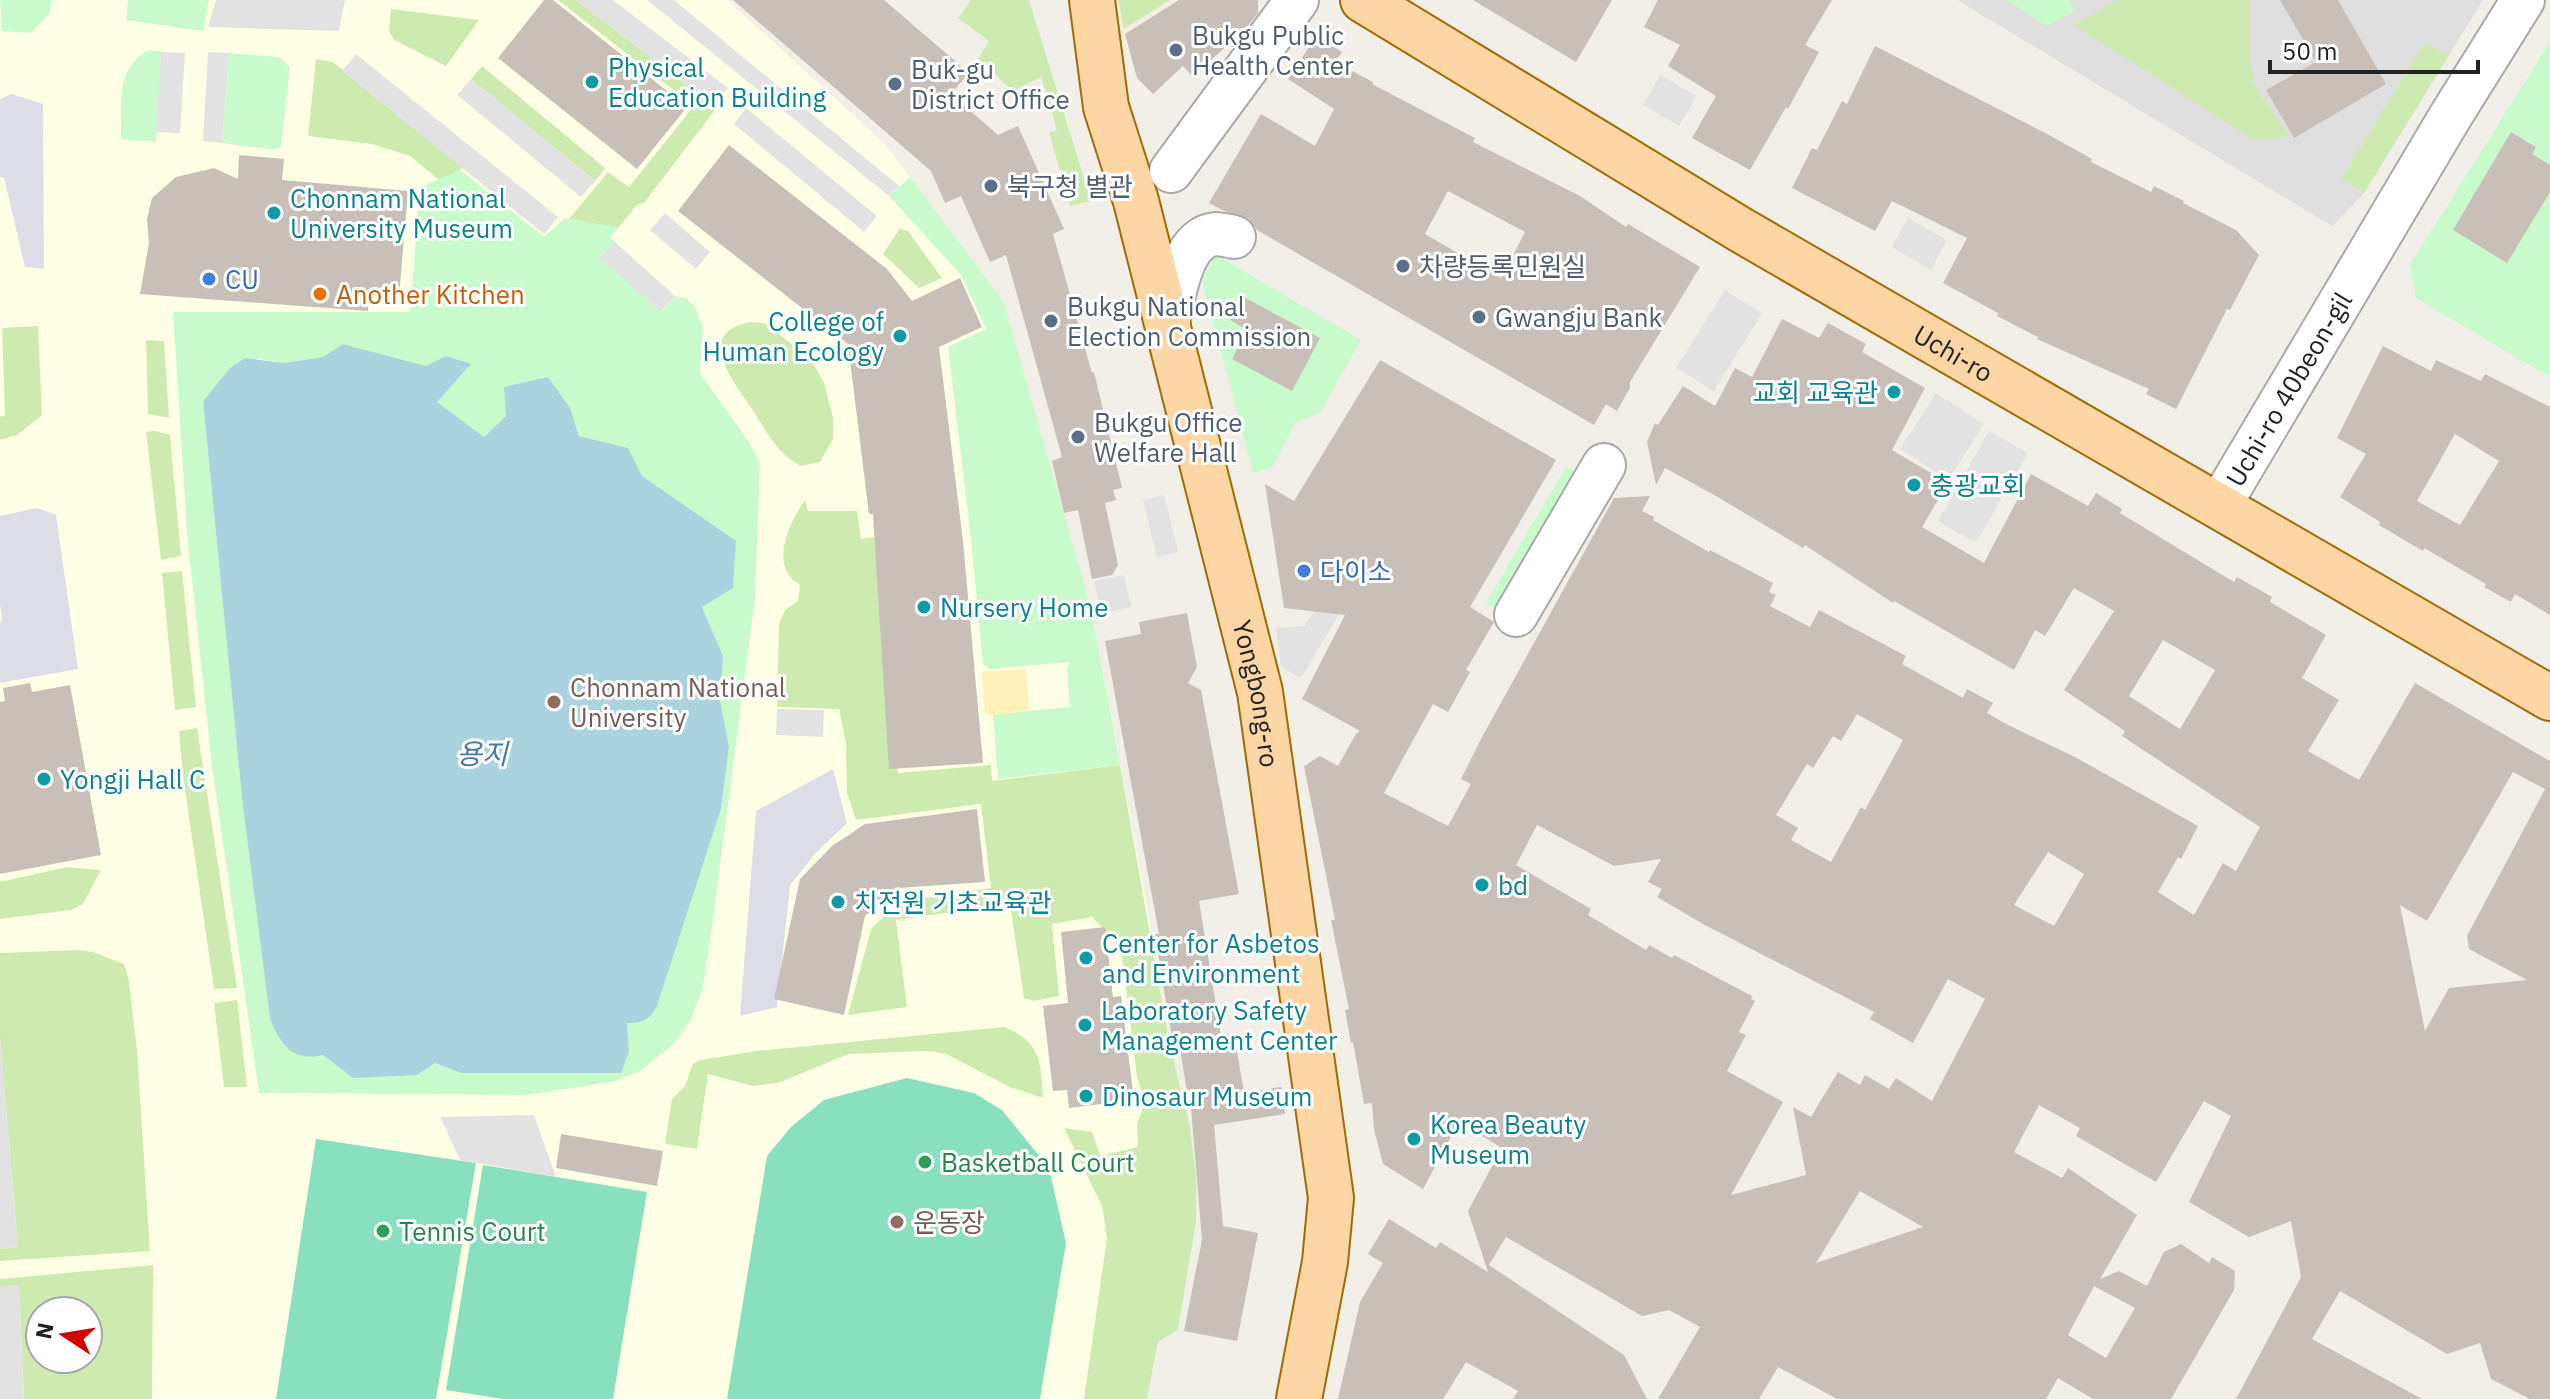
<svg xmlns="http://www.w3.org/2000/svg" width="2550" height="1399" viewBox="0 0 2550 1399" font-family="'IBM Plex Sans','Noto Sans KR',sans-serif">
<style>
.residential{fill:#e0dfdf}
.education{fill:#ffffe5;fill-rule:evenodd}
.grass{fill:#cdebb0;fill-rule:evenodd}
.sand{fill:#fff1ba}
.park{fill:#c8facc;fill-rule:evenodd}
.pitch{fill:#88e0be}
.parking{fill:#e2e2e2}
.plaza{fill:#dddde8}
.water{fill:#aad3df}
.building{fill:#c7bfb8;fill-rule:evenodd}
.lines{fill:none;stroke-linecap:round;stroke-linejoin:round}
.minor-casing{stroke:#a9a9a9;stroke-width:46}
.major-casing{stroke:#a06b00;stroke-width:48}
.minor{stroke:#fff;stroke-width:42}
.major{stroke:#fcd6a4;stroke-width:44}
.service-dot{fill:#5c6f8a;stroke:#fff;stroke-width:3}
.culture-dot{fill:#0f9aa8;stroke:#fff;stroke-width:3}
.shop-dot{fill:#3f7fe0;stroke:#fff;stroke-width:3}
.food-dot{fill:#e8710a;stroke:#fff;stroke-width:3}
.education-dot{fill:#8d6e63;stroke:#fff;stroke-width:3}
.leisure-dot{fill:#2e9e5b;stroke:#fff;stroke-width:3}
.labels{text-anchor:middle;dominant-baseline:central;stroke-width:6;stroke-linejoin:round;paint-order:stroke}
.service-label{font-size:26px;fill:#4e5e75;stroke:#fff;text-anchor:start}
.culture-label{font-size:26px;fill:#0d838f;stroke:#fff;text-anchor:start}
.shop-label{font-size:26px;fill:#366cbe;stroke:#fff;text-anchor:start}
.food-label{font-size:26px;fill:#c56008;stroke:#fff;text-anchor:start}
.street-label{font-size:26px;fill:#222;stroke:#fff}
.education-label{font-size:26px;fill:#785e54;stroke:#fff;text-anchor:start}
.leisure-label{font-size:26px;fill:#27864d;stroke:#fff;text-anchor:start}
.water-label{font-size:28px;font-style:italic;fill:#4a7aab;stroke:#fff}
</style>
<rect width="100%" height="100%" fill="#f2efe9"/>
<!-- residential -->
<path class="residential" d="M1957,0h526l-119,193 -32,33z"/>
<!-- education -->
<path class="education" d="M0,0h727l158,144 119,158 87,306 56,299 22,134 21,86 6,50v45l-18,108 -20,12 -11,57h-1147zM40,1311h48v48h-48z"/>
<!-- grass -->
<path class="grass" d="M558,0h18l138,106 1,4 -71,93 -6,1 -20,24 -49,-9 39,-47 21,15 65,-81z
M971,0h58l62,201 -21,5 -21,-74 8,-2 -16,-53 -28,14 -35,-32 11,-18 -31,-23z
M1118,0h52l-46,29z
M2118,0h132v63l4,22 36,52 -38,2 -178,-114z
M391,9l88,11 -33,46 -52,-26 -5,-9z
M2424,43l25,12 -85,138 -22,-15z
M316,59l17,3 129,105 -2,3 -21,10 -29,-24 -38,-12 -64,-8z
M482,66l123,102 -10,13 -124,-102z
M900,228l8,3 34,47 -23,10 -36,-34z
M751,322l13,1 47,36 13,24 9,34v22l-13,23 -19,4c-24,-12 -35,-35 -49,-57 -19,-28 -59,-77 -1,-87z
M38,326l4,89 -25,20 -17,5v-23l5,-2 -3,-87z
M146,340l18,1 5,77 -21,-4z
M155,431l15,4 11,121 -20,4 -15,-128z
M805,500l3,11h49l4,28 26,-4 11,238 93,-8 1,16 128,-16 49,276 21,86 6,50v45l-18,108 -20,12 -11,57h-63l23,-161 -5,-32 -38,-78 28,4 8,24 38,-9 -1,-24 8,-20 -8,-26 -16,-129 -29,-31 -40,7 7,72 -25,5 -10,-3 -14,-94 -114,16 11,87 -59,8 23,-86 28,-27 92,-14 -10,-84 -125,16 -9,-27 -1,-49 -7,-35 -62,-2 2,-83 6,-14 13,-9 2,-16c-32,-17 -11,-63 5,-85z
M182,571l14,136 -21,3 -13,-137z
M197,728l40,260 -23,1 -31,-213 -4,-45z
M67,867l34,3 -18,34 -12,6 -71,9v-37z
M78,950l15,2 31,12 5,17 8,69 13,201 -150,10v-12l18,-2 -18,-210v-84z
M237,1000l10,87h-23l-10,-84z
M1004,1027c37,14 37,36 39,71l-33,-11 -64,-33 -19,-3 -78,3 -71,29 -25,3 -45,-12 -11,75 -32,-5 7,-45 13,-13 8,-22 7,-4 57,-9z
M153,1265l-1,134h-128l-5,-113h-19v-7zM40,1311h48v48h-48z"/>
<!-- sand -->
<path class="sand" d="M1026,669l3,44 -44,2 -3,-43z"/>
<!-- park -->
<path class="park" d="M0,0h51l-1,13 -19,20 -29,-2z
M128,0h81l-6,31 -77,-11z
M2006,0h63l6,11 -28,15z
M2550,42v335l-134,-79 -6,-33z
M149,50l12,2 -5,90 -35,-3c1,-36 -7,-69 28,-89z
M229,53l50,4 11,10 -9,80 -5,3 -54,-7z
M460,170l84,67 21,-19 53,10 -8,9 5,5 -15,16 61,54 14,-16 11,2 9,9 8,21 -3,45 49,69 11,21 -5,135 -42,322 -10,67 -12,32 -16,24 -35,28 -24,10 -88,14 -269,-2 -47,-327 -25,-234 -14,-220h237l10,-125zM343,344l83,22 20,-10 24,8 -33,38 47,35 22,-21 64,-8 9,28 49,12 13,28 94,65 -33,66 21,49 -3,44 9,47 -8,62 -64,197 -30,16 2,29 -168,22 -26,-10 -18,12 -94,-20c-18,4 -31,-4 -44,-15l-37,-242 -39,-397 27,-33 29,-9 25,4 39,-6z
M910,177l94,125 87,306 29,157 -122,14 -5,-64 77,-8 -3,-39 3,-6 -80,7 -7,-5 -12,-125 -23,-192 38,-18 -24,-53 -73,-80z
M1216,255l145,85 -41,73 -25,10 -22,44 -20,6 -51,-193z
M1566,467l22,10 -81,138 -21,-12z"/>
<!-- pitch -->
<path class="pitch" d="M907,1078l67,15 28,17 47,58 17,75 -26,156h-313l40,-243 24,-29 33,-27z
M316,1139l160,24 -40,236h-160z
M483,1165l164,27 -34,207h-110l-57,-9z"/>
<!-- parking -->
<path class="parking" d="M216,0h129l-6,31 -131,-4z
M576,0h37l115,88 -14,18z
M647,0h27l225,186 -10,10z
M161,52l24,1 -5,80 -24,-1z
M208,52l21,1 -7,90 -19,-2z
M356,54l202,163 -14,17 -202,-163z
M1660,75l37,21 -18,30 -36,-21z
M471,79l124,102 -14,16 -124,-102z
M746,108l131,108 -13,16 -130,-108z
M665,213l45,39 -14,17 -46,-39z
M1908,218l39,22 -16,30 -39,-23z
M615,242l60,54 -15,16 -60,-54z
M1725,290l37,23 -48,78 -38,-23z
M1936,393l48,31 -36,56 -48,-31z
M1989,431l39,22 -52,90 -38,-22z
M1164,495l14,57 -21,5 -14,-57z
M1357,538l21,11 -77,129 -20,-11 -5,-39 29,-2z
M1124,575l7,32 -30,7 -7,-33z
M777,709l47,1 -1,27 -47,-2z
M0,1037l18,210 -18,2z
M534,1115l22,62 -96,-17 -20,-43z
M19,1285l5,114h-24v-113z"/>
<!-- plaza -->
<path class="plaza" d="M11,94l32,10 1,165 -19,-2 -21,-89 -4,-1v-78z
M37,508l19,7 22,154 -78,14v-60l2,-4 -2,-14v-89z
M833,769l14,54 -33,32 -24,30 -13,122 -37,9 16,-205z"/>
<!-- water -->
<path class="water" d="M343,344l83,22 20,-10 25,8 -34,38 47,35 22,-21 -2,-29 44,-10 22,31 9,28 49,12 14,28 94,65 -3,47 -31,19 21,49 -3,44 9,47 -8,62 -64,197c-8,15 -14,17 -30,17l2,28 -8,22h-160l-26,-10 -18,12 -64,3 -30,-23c-30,7 -43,-10 -53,-37l-28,-220 -39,-397 27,-33 15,-10 39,5 39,-6z"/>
<!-- building -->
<path class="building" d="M544,0h9l134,107 -50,62 -139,-111z
M733,0h151l85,73 -18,21 47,41 20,-9 46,103 -11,5 39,139 2,-1 28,116 -9,2 3,10 -11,3 13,62 -6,10 -20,4 -14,-69 -14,3 -12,-52 10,-4 -56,-202 -16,7 -29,-66 -16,7 -14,-32z
M1179,0h79v13l-11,14 -54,50 -10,-11 -30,28 -16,-16 -12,-44z
M1473,0h139l-36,62z
M1658,0h174l-27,45 14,7 -31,57 -2,-2 -36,63 -58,-32 24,-42 -48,-30 12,-21 -36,-18z
M2280,0h58l48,84 -92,54 -28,-48 50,-28z
M1316,36l26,16 -7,10 38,20 -1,2 103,54 -2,4 107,54 46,31 2,-3 72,43 -70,115v6l-13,23 -11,-7 -12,21 -337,-195 -8,-11 -27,-9 -13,-7 52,-89 54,32 19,-37 -46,-30zM1448,191l77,41 -24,46 -76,-44z
M1875,46l174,89 43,24 -1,3 60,30 3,-6 30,15 -1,2 53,27 23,25 -29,55 -3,-1 -51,100 -30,-15 3,-5 -112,-50 1,-2 -41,-21 1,-3 -55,-30 24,-45 -75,-37 -17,30 -83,-43 20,-40 5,2 25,-49 5,3z
M2511,132l25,15 -4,7 18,11v27l-43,71 -54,-33z
M729,145l158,124 25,32 48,-23 22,49 -43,20 24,194 20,222 -94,6 -16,-255h-4l-21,-170 -170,-133z
M239,155l45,4 -2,21 126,11 -9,106 -30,-2 -1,16 -228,-17 9,-51 -2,-24 5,-21 24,-21 38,-9 24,11z
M1240,295l80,43 -28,53 -60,-32 15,-29 -20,-12z
M1782,319l37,19 9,-15 38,21 -4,8 63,36 -33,62 56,33 -26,44 62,36 47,-89 57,32 8,-13 26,16 -2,4 114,69 3,-5 35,20 -2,5 56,33 -24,43 37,22 -31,51 51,29 56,-97 135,78v638h-20l-39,-20 -11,-36 -33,11 -107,-63 -28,48 110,60h-186l65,-122 -10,-56 -42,16 -60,-35 42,-86 -27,-15 -48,81 -80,-46 4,-8 -41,-23 -25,47 48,26 6,-10 69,47 -37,64 19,-8 28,15 17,-34 17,-8 28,19 3,-6 23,14 -1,19 -63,109h-78l-35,-21 -12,21h-209l-59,-32 -19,32h-101l42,-72 -31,-17 -27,6 -136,-79 -17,28 135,90 23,44h-134l5,-8 -52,-29 -23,37h-105l22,-97 23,-39 -15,-9 21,-35 47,29 4,-6 48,30 -20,-61 34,-63 -43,-26 -36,67 -40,-25 -9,-35 -2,-26 -8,1 -11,-62 -2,1 -6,-33 4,-1 -18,-89h4l-31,-154 16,-10 18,10 18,-32 4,-3 -58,-32 43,-84 -61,-7 -19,-124 29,17 86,-141 176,100 -86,147 24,15 -28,48 4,2 -22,40 -15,-8 -49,89 64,33 23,-42 -10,-5 20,-40 133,-241 36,-2 -8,15 12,6 -1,3 56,32 1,-2 63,33 -4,9 7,3 -6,11 40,21 9,-17 87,46 -4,8 61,34 4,-9 26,14 -6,10 19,11 69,33 123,69 -17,33 -3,-2 -20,35 36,23 29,-52 13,8 24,-44 -138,-91 3,-5 -61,-41 50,-79 -40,-23 -29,48 -10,-6 -21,40 -120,-69 -1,2 -88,-58 -2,3 -87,-52 -51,-28 -9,17 -9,-43 8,-19 3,2 25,-39 32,20 20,-38 17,9zM2163,640l52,30 -35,59 -51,-33zM1857,714l46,26 -38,70 -4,-3 -30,55 -40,-22 7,-12 -22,-13 31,-51 6,4 20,-32 8,5zM2513,772l32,17 -78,147 2,13 58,31 -78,8 -24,43 -25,-126 27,16zM1537,825l77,41 47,-7 -13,23 14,7 -5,8 46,27 171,88 -4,7 43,24 35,-64 37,20 -53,102 -36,-23 -7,11 -24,-14 -5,10 -22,-13 -27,45 -18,-10 13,68 -75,20 52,-93 -56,-31 19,-36 -7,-3 16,-31 -4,-2 1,-3 -78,-41 -2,3 -23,-13 -3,5 -58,-35 3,-6 -75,-44zM2048,852l36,22 -30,52 -40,-21zM1860,1191l63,36 -107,36zM2094,1286l41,22 -29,50 -38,-23z
M2383,346l48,25 5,-11 45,21 4,-7 65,33v208l-35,-21 -4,8 -27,-15 2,-3 -62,-36 -1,3 -44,-26 1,-3 -40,-25 26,-43 -29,-16zM2455,434l44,27 -39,64 -43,-24z
M1187,613l10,54 -9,16 13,7 38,204 -40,7 22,135 13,-3 10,60 37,-6 4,27 -71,11 9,101 35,7 -21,108 -53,-10 18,-91 -12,-144 -2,1 -10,-60 -6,1 -17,-104h4l-54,-293 36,-7 -2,-12z
M30,683l2,9 38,-7 31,170 -101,19v-172l5,-1 -2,-13z
M977,809l8,73 -87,6 -33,28 -21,99 -70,-16 26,-120 32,-33 33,-22z
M1105,927l8,70 8,-1 13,104 -65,8 -2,-18 -14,1 -10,-85 25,-3 -7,-71z
M561,1134l102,17 -6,35 -101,-18z"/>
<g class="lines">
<!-- minor casing -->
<g class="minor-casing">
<g id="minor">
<path d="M1171,171l126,-171"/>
<path d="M1168,325c5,-26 13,-87 47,-91 6,0 14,2 19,3"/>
<path id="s1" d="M2219,506l231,-389 73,-117"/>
<path d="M1516,615l88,-150"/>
</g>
</g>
<!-- major casing -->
<g class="major-casing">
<g id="major">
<path id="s2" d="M1092,0l14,107 30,94 124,491 71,506 -6,64 -26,137"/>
<path id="s3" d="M1363,0l378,230 809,468"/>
</g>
</g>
<!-- minor -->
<use href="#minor" class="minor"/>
<!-- major -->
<use href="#major" class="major"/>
</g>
<!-- markers -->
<g class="service-dot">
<circle cx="1176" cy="50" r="8"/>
<circle cx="895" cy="84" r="8"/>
<circle cx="991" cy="186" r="8"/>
<circle cx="1403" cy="266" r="8"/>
<circle cx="1479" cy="317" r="8"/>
<circle cx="1051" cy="321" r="8"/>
<circle cx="1078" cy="437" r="8"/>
</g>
<g class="culture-dot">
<circle cx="592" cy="82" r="8"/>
<circle cx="274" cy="213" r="8"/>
<circle cx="900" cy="336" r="8"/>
<circle cx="1894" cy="392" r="8"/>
<circle cx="1914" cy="485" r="8"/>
<circle cx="924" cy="607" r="8"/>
<circle cx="44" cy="779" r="8"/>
<circle cx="1482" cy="885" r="8"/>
<circle cx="838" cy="902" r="8"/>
<circle cx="1086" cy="958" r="8"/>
<circle cx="1085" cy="1025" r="8"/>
<circle cx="1086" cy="1096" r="8"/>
<circle cx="1414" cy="1139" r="8"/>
</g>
<g class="shop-dot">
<circle cx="209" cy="279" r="8"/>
<circle cx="1304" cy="571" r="8"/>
</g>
<circle class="food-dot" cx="320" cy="294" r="8"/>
<g class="education-dot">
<circle cx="554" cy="702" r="8"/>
<circle cx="897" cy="1222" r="8"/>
</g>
<g class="leisure-dot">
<circle cx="925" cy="1162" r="8"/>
<circle cx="383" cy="1231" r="8"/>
</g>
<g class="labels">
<!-- service labels -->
<g class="service-label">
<text x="1192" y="35">Bukgu Public<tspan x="1192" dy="30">Health Center</tspan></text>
<text x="911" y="69">Buk-gu<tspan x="911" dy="30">District Office</tspan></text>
<text x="1007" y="186">북구청 별관</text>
<text x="1419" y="266">차량등록민원실</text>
<text x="1067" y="306">Bukgu National<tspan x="1067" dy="30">Election Commission</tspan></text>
<text x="1495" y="317">Gwangju Bank</text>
<text x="1094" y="422">Bukgu Office<tspan x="1094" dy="30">Welfare Hall</tspan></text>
</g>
<!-- culture labels -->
<g class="culture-label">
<text x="608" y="67">Physical<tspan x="608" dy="30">Education Building</tspan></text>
<text x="290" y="198">Chonnam National<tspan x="290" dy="30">University Museum</tspan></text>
<text x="884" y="321" text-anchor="end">College of<tspan x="884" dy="30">Human Ecology</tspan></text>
<text x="1878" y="392" text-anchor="end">교회 교육관</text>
<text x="1930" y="485">충광교회</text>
<text x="940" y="607">Nursery Home</text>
<text x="60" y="779">Yongji Hall C</text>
<text x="1498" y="885">bd</text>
<text x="854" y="902">치전원 기초교육관</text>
<text x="1102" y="943">Center for Asbetos<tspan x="1102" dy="30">and Environment</tspan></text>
<text x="1101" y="1010">Laboratory Safety<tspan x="1101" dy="30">Management Center</tspan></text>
<text x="1102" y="1096">Dinosaur Museum</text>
<text x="1430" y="1124">Korea Beauty<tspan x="1430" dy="30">Museum</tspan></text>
</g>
<!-- shop labels -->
<g class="shop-label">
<text x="225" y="279">CU</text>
<text x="1320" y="571">다이소</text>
</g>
<!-- food labels -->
<g class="food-label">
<text x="336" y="294">Another Kitchen</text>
</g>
<!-- street labels -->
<g class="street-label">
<text stroke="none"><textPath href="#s3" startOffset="688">Uchi-ro</textPath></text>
<text stroke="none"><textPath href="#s1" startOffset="136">Uchi-ro 40beon-gil</textPath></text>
<text stroke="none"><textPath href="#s2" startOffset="714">Yongbong-ro</textPath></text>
</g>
<!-- education labels -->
<g class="education-label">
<text x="570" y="687">Chonnam National<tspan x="570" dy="30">University</tspan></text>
<text x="913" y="1222">운동장</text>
</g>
<!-- leisure labels -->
<g class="leisure-label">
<text x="941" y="1162">Basketball Court</text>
<text x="399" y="1231">Tennis Court</text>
</g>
<!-- water labels -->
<g class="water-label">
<text x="482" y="753">용지</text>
</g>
</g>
<!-- north arrow -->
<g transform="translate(64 1335) rotate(282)"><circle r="38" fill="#ffffff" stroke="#a7a7a7" stroke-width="2"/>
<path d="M0-6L14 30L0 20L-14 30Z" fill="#d40000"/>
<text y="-12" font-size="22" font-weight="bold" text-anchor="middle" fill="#222222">N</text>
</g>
<!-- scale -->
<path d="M2270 60v12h208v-12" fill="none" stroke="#222222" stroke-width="4"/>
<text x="2282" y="60" font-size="24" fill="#222222" stroke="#ffffff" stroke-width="6" paint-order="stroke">50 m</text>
</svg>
